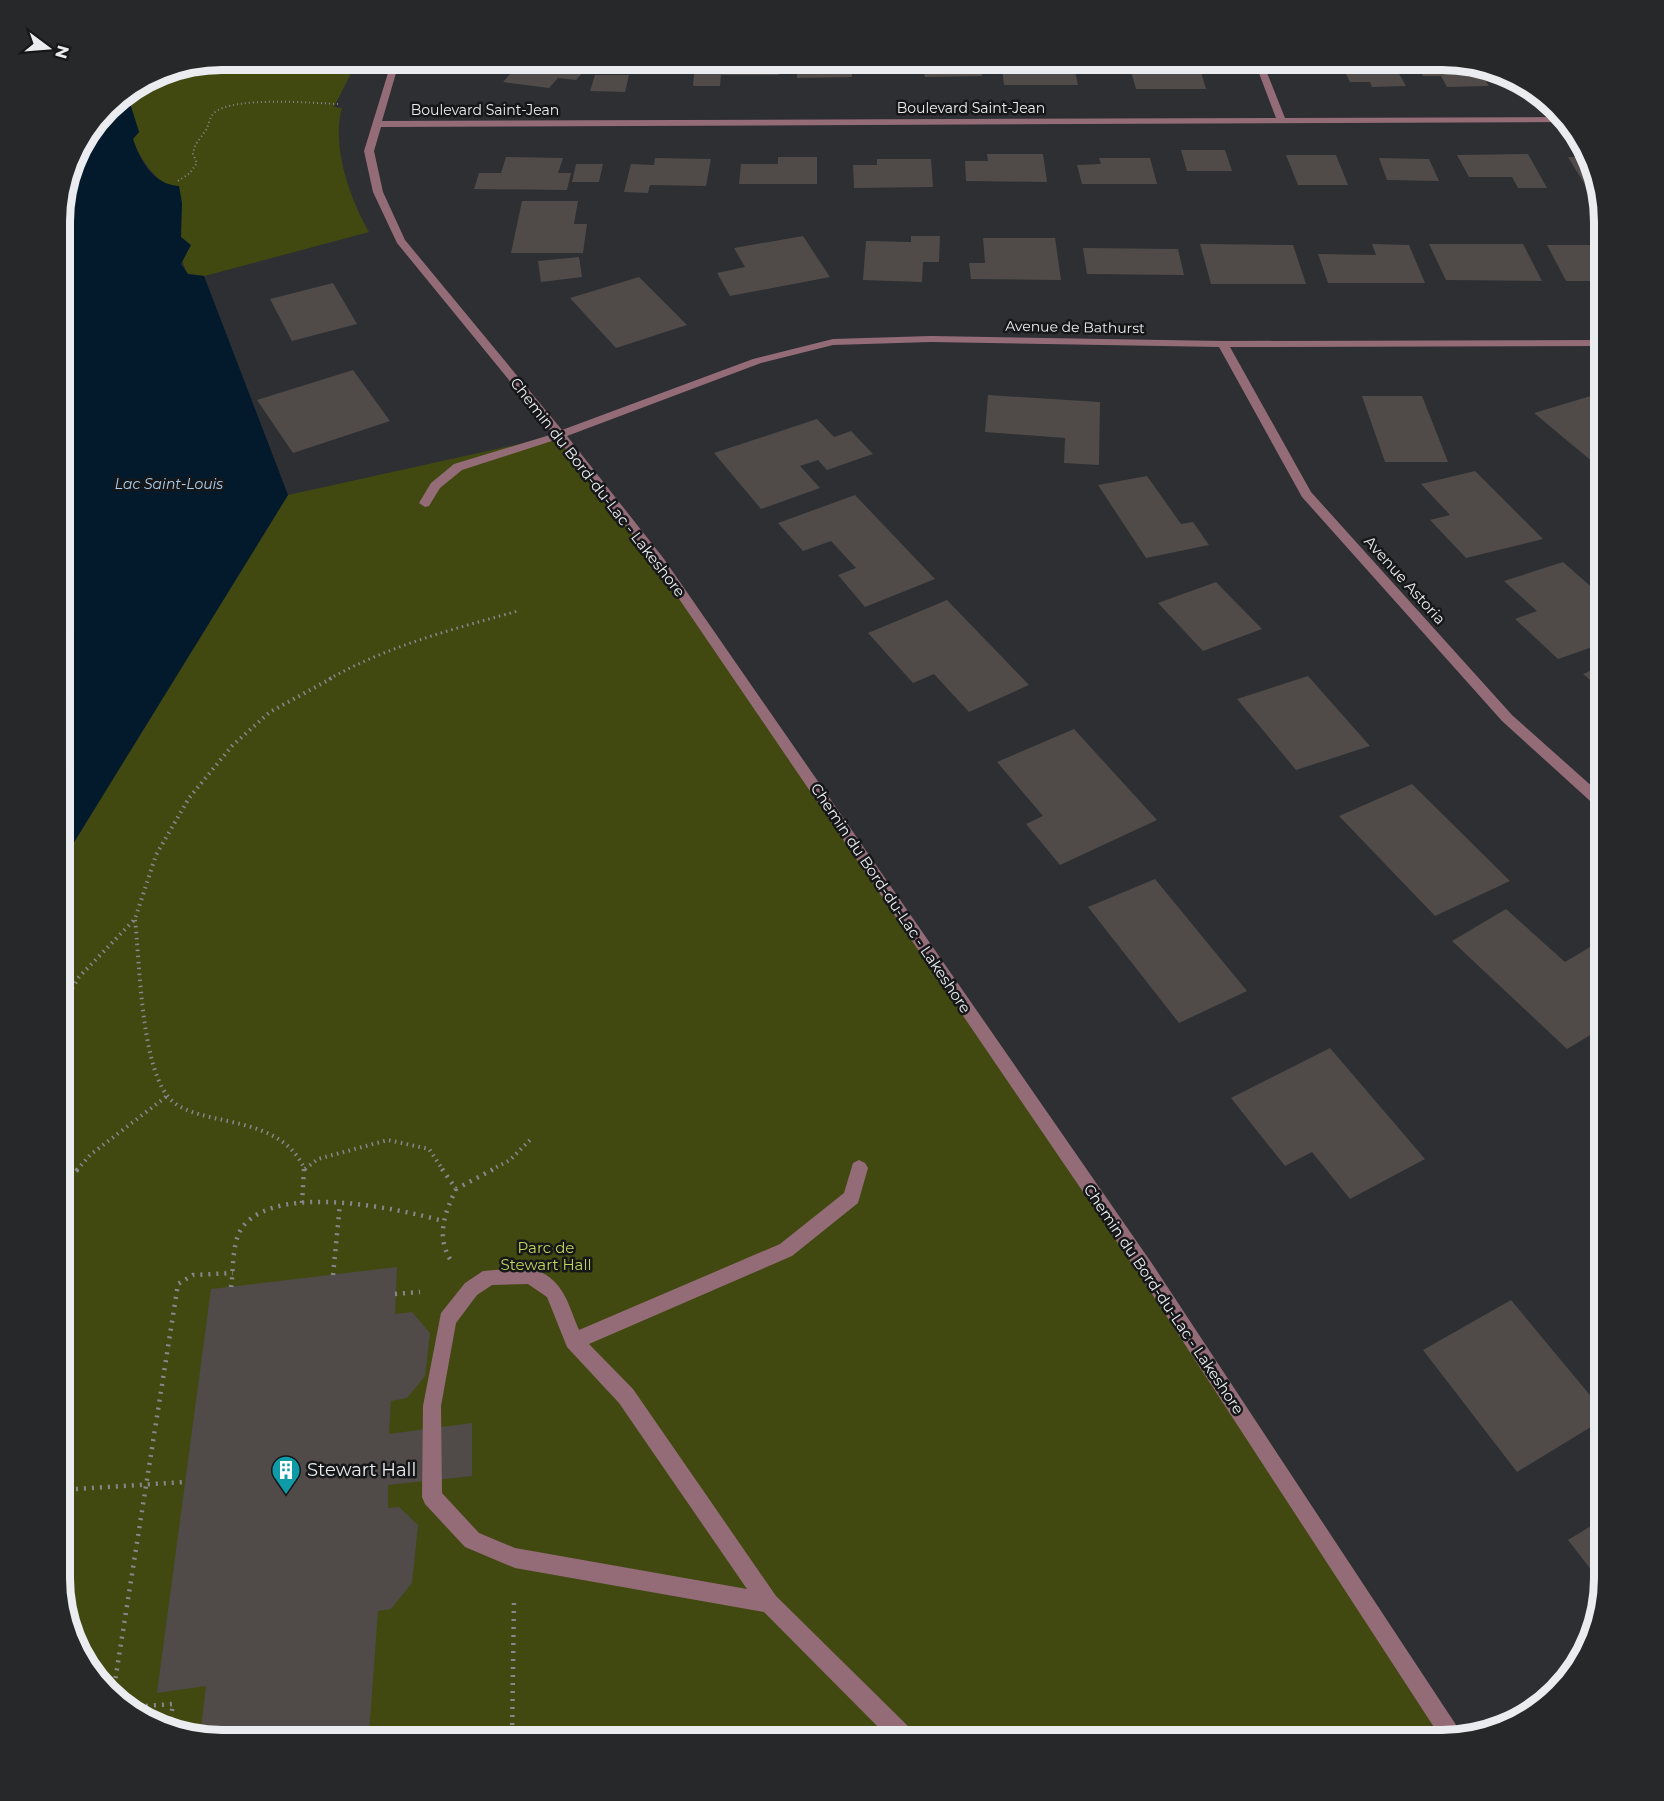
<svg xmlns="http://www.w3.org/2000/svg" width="1664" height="1801" viewBox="0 0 1664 1801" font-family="Montserrat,sans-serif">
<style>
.green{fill:#414911}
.water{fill:#021a2c}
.building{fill:#504b48}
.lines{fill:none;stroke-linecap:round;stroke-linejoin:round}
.path-far3{stroke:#87888c;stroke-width:2;stroke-dasharray:1 3;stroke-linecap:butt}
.path-far2{stroke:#87888c;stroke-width:3;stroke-dasharray:1.5 4;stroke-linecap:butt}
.path-far1{stroke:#87888c;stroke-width:4;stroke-dasharray:1.5 4.5;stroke-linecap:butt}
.path{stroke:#87888c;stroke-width:4.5;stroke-dasharray:2 6;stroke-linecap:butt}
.minor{fill:#946c77;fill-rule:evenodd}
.labels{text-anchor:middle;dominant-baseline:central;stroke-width:5;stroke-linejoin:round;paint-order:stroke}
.far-street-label{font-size:14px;fill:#ebecef;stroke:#161719}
.far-water-label{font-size:14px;font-style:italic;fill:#abd0ef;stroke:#161719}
.street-label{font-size:15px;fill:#ebecef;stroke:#161719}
.park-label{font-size:15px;fill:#c3d45b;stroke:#161719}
.near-poi-label{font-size:18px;fill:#ebecef;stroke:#161719;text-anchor:start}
.rim{fill:none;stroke:#ebecef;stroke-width:8}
</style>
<rect width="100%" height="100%" fill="#2d2f33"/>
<!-- green -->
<path class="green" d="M223,60h146l-12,14 -6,-1 -17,34 8,1c-11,37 8,91 27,124l-153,41 -12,3 -16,-2c-11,-17 -9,-50 -6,-71 -19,-21 -40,-36 -49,-64l6,-7 -10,-32c28,-34 53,-32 94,-40z
M560,435l100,127 487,709 307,468 -1232,2 -72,-17 -56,-46 -25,-47 -9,-52v-714l228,-370z"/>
<!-- water -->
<path class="water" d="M147,81l-18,19 10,32 -6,7c7,22 21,46 46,47l3,17 -1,34 10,8 -10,19 7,10 16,2 84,219 -228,370v-653l17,-61 38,-50z"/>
<!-- building -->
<path class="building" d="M523,60h52l-6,8 16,2 -9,10 -18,-2 -9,10 -46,-6z
M759,60h20v15h-58l-1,11h-27l2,-23z
M797,60h54l1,17 -55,1z
M921,60h57l4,16 -57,1z
M1012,60h47l2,8 13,-1 4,18h-74l-2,-16h11z
M1415,61h38l24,6 12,19 -42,1 -6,-11h-18z
M1393,63l13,23 -34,1 -2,-5h-20l-9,-18z
M1130,68l71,4 5,17h-70z
M595,75h34l-4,17 -35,-1z
M1181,150h44l7,21h-45z
M987,154h56l4,28 -81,-1 -1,-20h23z
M1528,154l19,34h-29l-6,-11h-43l-12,-22z
M1286,155h50l12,30h-50z
M506,157l57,1 -5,15h13l-4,17 -93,-1 5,-16h22z
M778,157h39v27h-78l2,-20h37z
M1568,157h20l7,13 4,23h-9z
M655,158l56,1 -5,27 -56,-1 -2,8 -24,-1 7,-28 23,1z
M1099,158h51l7,26h-75l-5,-19 24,-1z
M1379,158l50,1 10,22 -52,-1z
M877,159h54l2,28 -79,1 -1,-23h24z
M576,164h27l-4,18h-27z
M522,201h56l-4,23h13l-4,29h-72z
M803,236l27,41 -100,19 -13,-23 28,-6 -11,-19z
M911,236h29l-1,26h-16l-1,20 -59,-2 3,-39 45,1z
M983,238h72l6,42 -90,-1 -2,-16h16z
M1200,244l93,1 13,39h-95z
M1372,244l37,1 16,38h-97l-10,-29 58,1z
M1429,244h94l19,37 -96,-1z
M1547,245h57v36h-38z
M1083,248l95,1 6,26 -97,-1z
M579,257l3,20 -41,5 -3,-21z
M639,277l48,48 -71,23 -46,-50z
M333,283l24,41 -65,17 -22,-42z
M353,370l37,51 -97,32 -36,-53z
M1604,392v68l-10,3 -60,-50z
M988,395l112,7 -1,63 -35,-2 1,-25 -80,-6z
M1362,396h60l26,66h-63z
M817,419l17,18 17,-6 22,23 -46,16 -9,-10 -18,6 20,22 -59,21 -47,-56z
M1475,471l68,68 -77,19 -36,-38 20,-5 -29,-31z
M1147,476l34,48 12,-2 16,23 -63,13 -48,-73z
M855,495l80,84 -70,28 -27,-32 18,-7 -25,-27 -28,10 -25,-28z
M1563,562l41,36v45l-46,16 -43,-40 22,-8 -33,-30z
M1216,582l46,47 -59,22 -45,-48z
M947,600l82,85 -60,27 -35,-38 -21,9 -45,-50z
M1604,665v27l-21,-18z
M1308,676l62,70 -74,24 -59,-71z
M1074,729l83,91 -97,45 -34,-41 17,-8 -46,-54z
M1412,784l98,97 -75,35 -96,-100z
M1155,879l92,112 -68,32 -91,-116z
M1506,909l59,53 37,-22 2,2v85l-37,22 -115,-108z
M1330,1048l95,111 -75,40 -38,-47 -27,14 -54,-68z
M397,1267l-2,47 17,-2 18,21 -5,43 -18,22 -16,3 -2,33 83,-11v53l-84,9v23l11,-1 19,18 -6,58 -21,26 -13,2 -9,122 16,-1 7,9h-170l-22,-5 6,-50 -49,7 54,-404z
M1511,1300l93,112v7l-87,53 -94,-122z
M1604,1518v61l-1,6 -35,-45z"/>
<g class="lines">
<!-- path-far3 -->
<path class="path-far3" d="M178,181l12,-8 7,-10 -4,-9c1,-10 7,-15 13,-24 3,-5 3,-12 8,-17 18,-17 99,-10 125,-9"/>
<!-- path-far2 -->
<path class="path-far2" d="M329,679c59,-33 124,-50 189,-68"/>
<!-- path-far1 -->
<path class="path-far1" d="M135,920c5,45 6,138 31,174 25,37 112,14 139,76
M60,1009l19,-32 56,-58 21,-64 33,-57 43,-52 38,-34 62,-34
M305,1169l13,-10 70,-19 41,9 14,21
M77,1170l13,-15 77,-59
M491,1170l19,-10 23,-23"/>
<!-- path -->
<path class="path" d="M442,1169l14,20 38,-20
M60,1189l18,-20
M302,1203l2,-34
M450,1259c-14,-24 -5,-46 6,-70
M333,1275l7,-71
M231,1287c3,-19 0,-48 14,-63 37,-40 151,-16 198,-3
M395,1294l25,-2
M60,1490l125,-8
M113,1694l65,-410 15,-9 40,-2
M130,1707l43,-3 -4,25
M512,1741l2,-143"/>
<!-- minor -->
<path class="minor" d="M396,60h8l-8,13 -14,48 894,-3 -22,-58h8l23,58 278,-1 5,5 -1187,5 -7,24 9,41 22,48 157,190 191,-71 80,-20 98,-3 292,5 381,-1v6l-374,1 81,145 201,223 92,82v13l-5,-1 -97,-88 -200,-224 -83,-150 -288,-5 -98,3 -72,18 -194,73 97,123 489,706 311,472 -21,4 -302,-464 -485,-712 -98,-126 -96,31 -22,18 -11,18 -4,1 -6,-4 12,-20 23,-19 99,-30 -156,-191 -24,-51 -9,-41 24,-78z
M859,1160l6,3 3,5 -10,35 -66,53 -203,88 44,45 143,207 139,137 3,8h-26l-128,-129 -249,-44 -50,-21 -40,-43 -3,-7 1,-91 18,-93 24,-30 18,-12 47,-4c34,13 36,32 49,63l201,-86 64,-51 9,-30zM528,1284l19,13 20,50 52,56 128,186 -232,-41 -36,-15 -37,-40 -1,-87 15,-83 21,-28 15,-10z"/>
</g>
<!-- icons -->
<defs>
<g id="building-pin" transform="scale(1.5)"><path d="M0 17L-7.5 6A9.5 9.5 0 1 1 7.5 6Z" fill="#0f9aa8" stroke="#161719"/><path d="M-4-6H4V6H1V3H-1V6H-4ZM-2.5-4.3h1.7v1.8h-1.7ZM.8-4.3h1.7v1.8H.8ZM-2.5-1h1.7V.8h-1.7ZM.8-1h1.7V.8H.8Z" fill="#fff"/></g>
</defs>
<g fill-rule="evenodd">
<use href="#building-pin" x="286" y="1470"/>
</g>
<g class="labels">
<!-- far-street labels -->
<g class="far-street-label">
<text x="971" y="108">Boulevard Saint-Jean</text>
<text x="485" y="110">Boulevard Saint-Jean</text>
<text transform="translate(1075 327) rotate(1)">Avenue de Bathurst</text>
</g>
<!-- far-water labels -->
<g class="far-water-label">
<text x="169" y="484">Lac Saint-Louis</text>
</g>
<!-- street labels -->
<g class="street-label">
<text transform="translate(598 487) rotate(52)">Chemin du Bord-du-Lac - Lakeshore</text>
<text transform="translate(1405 580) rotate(48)">Avenue Astoria</text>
<text transform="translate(891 898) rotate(56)">Chemin du Bord-du-Lac - Lakeshore</text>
<text transform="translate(1164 1299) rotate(56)">Chemin du Bord-du-Lac - Lakeshore</text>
</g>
<!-- park labels -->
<g class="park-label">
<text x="546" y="1247">Parc de<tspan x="546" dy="17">Stewart Hall</tspan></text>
</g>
<!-- near-poi labels -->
<g class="near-poi-label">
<text x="307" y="1470">Stewart Hall</text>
</g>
</g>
<!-- crop -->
<path d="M0 0H1664V1801H0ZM222 70H1442A152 152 0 0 1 1594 222V1578A152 152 0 0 1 1442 1730H222A152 152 0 0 1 70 1578V222A152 152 0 0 1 222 70Z" fill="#27282a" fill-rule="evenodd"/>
<path class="rim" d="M222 70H1442A152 152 0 0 1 1594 222V1578A152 152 0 0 1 1442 1730H222A152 152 0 0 1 70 1578V222A152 152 0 0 1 222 70Z"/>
<!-- north arrow -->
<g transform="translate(48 48) rotate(106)" stroke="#161719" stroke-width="4.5" paint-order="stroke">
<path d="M0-4.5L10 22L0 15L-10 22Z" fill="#ebecef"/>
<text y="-9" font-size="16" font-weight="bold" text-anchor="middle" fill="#ebecef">N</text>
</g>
</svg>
